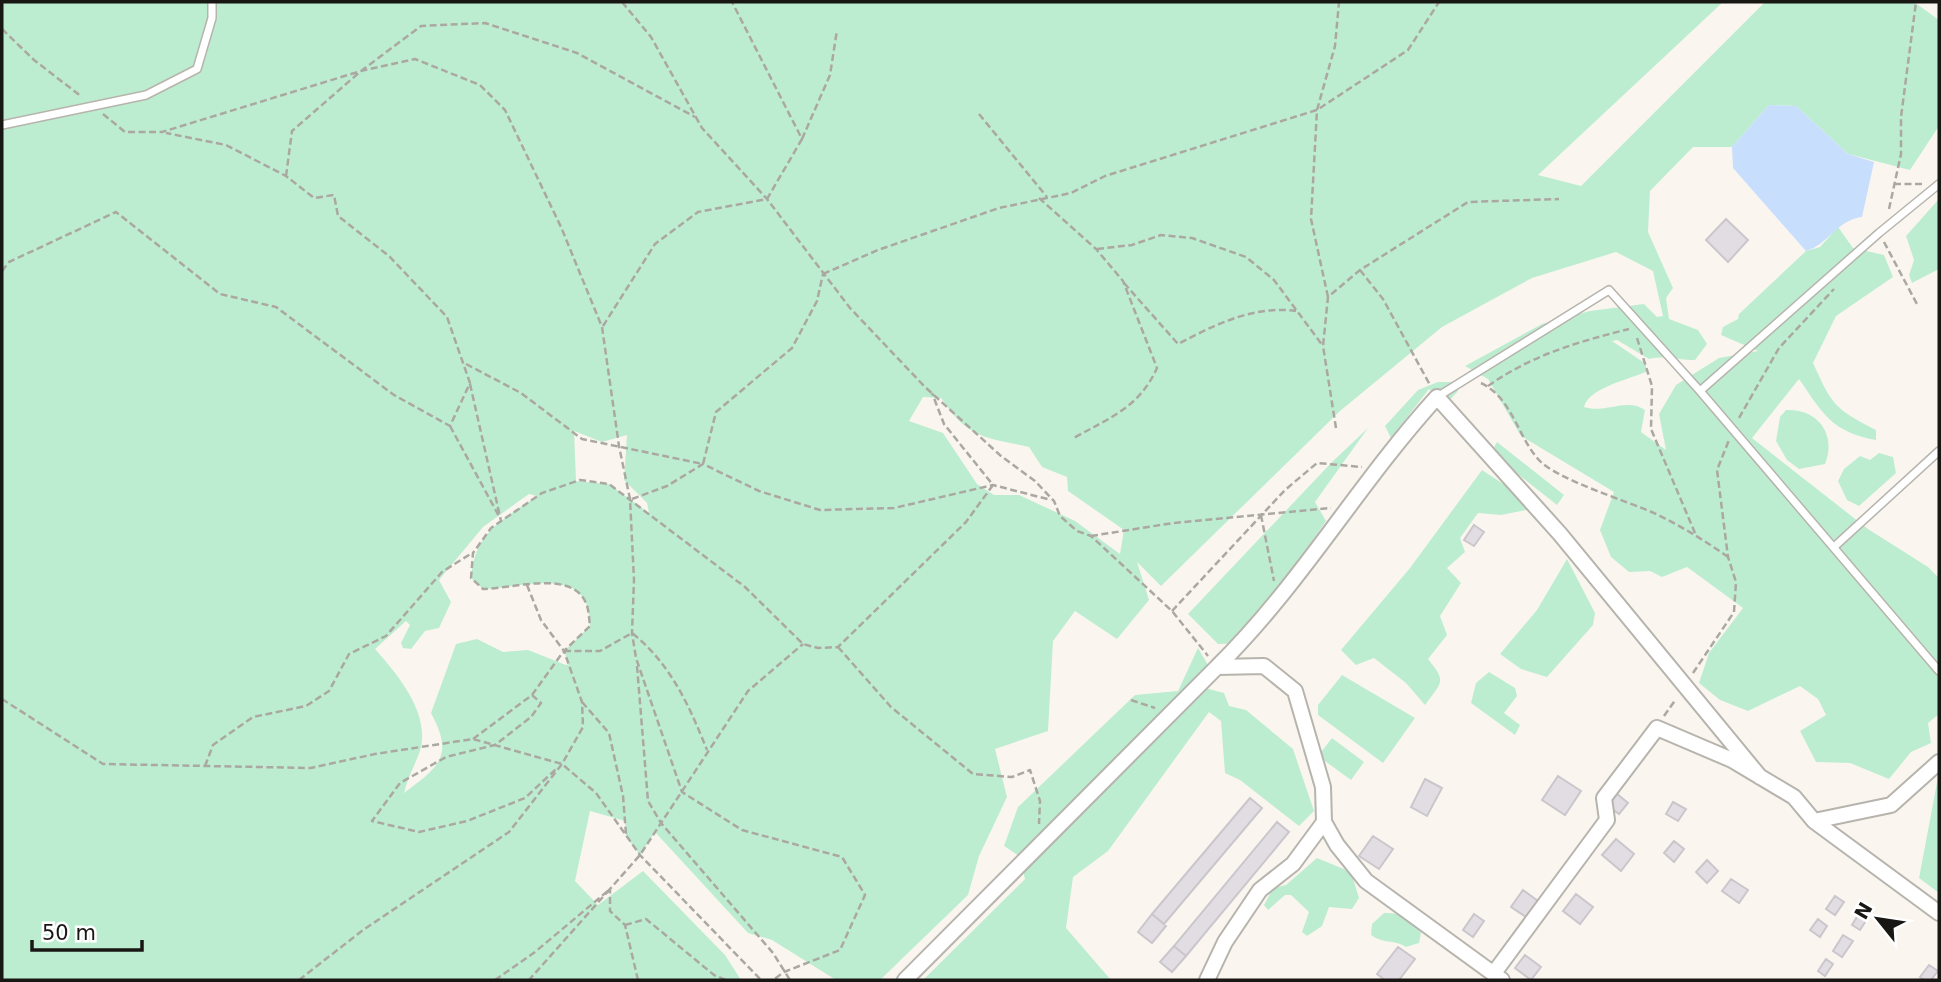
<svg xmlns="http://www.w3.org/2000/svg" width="1941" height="982" viewBox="0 0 1941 982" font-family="'DejaVu Sans',sans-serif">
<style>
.green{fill:#bdedd1;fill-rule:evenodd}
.water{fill:#c8defd}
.building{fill:#e2dde3;stroke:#cbc6cc;stroke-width:2}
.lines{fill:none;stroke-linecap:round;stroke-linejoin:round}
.lane-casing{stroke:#b7b4ad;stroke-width:10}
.street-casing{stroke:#b7b4ad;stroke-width:18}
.path{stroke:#aba8a2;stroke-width:2.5;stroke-dasharray:7 3.5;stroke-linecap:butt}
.lane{stroke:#fff;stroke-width:7}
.street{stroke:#fff;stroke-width:14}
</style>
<rect width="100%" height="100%" fill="#faf6ef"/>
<!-- green -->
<path class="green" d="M2,2h1721l-185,173 43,11 184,-184h149l25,18v106l-29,44 -62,-16 -52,-48 -27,-1 -37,42h-39l-43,44 -2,41 25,56 -7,10 3,21 29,11 9,14 -12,16c-17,0 -30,-5 -46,-1l-32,-19 -5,1 34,23v8c-17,7 -57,16 -62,35 21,7 43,-10 61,3l-4,22 25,18 -7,-36 17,-29 43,-27 39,-7 -37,-16 2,-8 15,-8 1,-5 67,-63 14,-4 18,-20 15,21 31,7 9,22 -57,39 -23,47c19,42 22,46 63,67v10c-44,-8 -53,-26 -77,-61l-47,59 116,91 60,38 11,11v136l-11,9 3,20 -20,9 -22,27 -39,-16 -34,-1 -16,-31 26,-16 -8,-16 -18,-13 -52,25 -28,-11 -21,-17 10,-30 34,-45 -56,-41 -25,10 -12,-6 -21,1 -18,-15 -11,-27 14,-38 -93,-56 -33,-57 -23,-13 77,-42 48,-13 54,-7 13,13 6,-1 -10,-45 -37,-19 -84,26 -90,49 -102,84 -179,175 -24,-24 12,38 -32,39 -42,-28 -22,30 -5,90 -53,18 12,48 -28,59 -11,39 -88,85h-44l-64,-40 -24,-7 -93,-101 -15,23 -14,-18 -1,-16 -35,-10 -15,70 23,24 45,-34 82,84 16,25h-739zM923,397l18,1c27,41 44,39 88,49l13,20 25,10 1,14 56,39 -4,24 -45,-33 -56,-26h-25l-17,-11 -34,-51 -34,-12zM574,431l28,11 25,-7 -3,45 23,23 2,10 -40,-29 -33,-3zM529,494l8,2c-36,25 -62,35 -66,82l12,11c28,0 89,-20 103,14 3,7 3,16 4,23l-26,25 5,13 -3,1 -38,-15 -25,2 -26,-13 -21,5 -25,69c23,43 9,53 -27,80 3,-14 11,-28 16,-42 11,-37 -22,-76 -45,-102l31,-28 4,4 -9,18 2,5 8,1 14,-18 14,-3 12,-26 -12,-22 44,-53z
M1939,199v70l-27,14 -3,-8 5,-15 -8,-24z
M1438,382h15l5,9 -11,12 -18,-14 -38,49 -6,-12 33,-36z
M1786,410c32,-2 51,25 39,54l-26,5 -12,-9 -11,-19 4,-24z
M1368,428l-53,74 11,19 -56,81 -22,41 -30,1 -30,-30 144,-152z
M1497,442l67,53 -7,10 -66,-52z
M1879,453l14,4 3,16 -37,33 -12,-6 -9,-19 6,-12 16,-13 10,4z
M1482,470l49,32 -5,8 -25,5 -23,-2 -18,25 5,14 -18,16 14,15 -21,33 7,19 -19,24c19,23 14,23 -3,46l-19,-22 -32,-25 -18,7 -15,-15 69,-82z
M1567,559l28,54 -2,12 -46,52 -26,-8 -21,-15 37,-44z
M1198,648l10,17 -3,23 19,5 5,13 17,4 47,39 21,62 -15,15 -59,-46 -15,-7 -4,-52 -12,-9 -101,139 -35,26 -7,51 45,52h-188l102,-101 -6,-23 -15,-10 14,-39 117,-112 43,-4z
M1489,672l26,16 2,8 -13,17 16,12 -5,10 -44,-32 5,-20z
M1342,675l73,43 -32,45 -65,-48v-10z
M1332,738l32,24 -13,18 -33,-24z
M1939,772v121l-20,-15z
M1317,858l34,14 8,26 -7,11 -23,-2 -7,19 -15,10 -5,-4 7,-20 -18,-17h-6l-17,15 -4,-5 9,-17 13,-3z
M1384,913c19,0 26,4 37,20l-2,10 -13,4c-12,-8 -24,-3 -35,-12l1,-11z"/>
<!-- water -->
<path class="water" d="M1769,105l27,1 52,48 26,8 -12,55c-25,3 -33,27 -56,34l-73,-83 -1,-21z"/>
<!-- building -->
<path class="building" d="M1726,219l22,21 -20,22 -22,-22z
M1474,525l10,7 -10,14 -10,-6z
M1558,776l23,15 -16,24 -23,-15z
M1425,779l17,9 -15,28 -16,-9z
M1616,793l12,10 -9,11 -12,-9z
M1250,798l12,10 -98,116 -12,-10z
M1673,802l13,7 -8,12 -12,-7z
M1277,822l12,10 -103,124 -12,-10z
M1373,836l20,13 -14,20 -20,-13z
M1616,839l18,15 -13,17 -19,-16z
M1674,841l10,8 -10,13 -10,-9z
M1707,860l11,11 -11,12 -11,-11z
M1731,879l17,11 -9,13 -17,-12z
M1523,890l15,11 -12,16 -15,-10z
M1576,894l17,13 -13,17 -17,-13z
M1835,896l9,6 -9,13 -9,-6z
M1861,910l8,6 -9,14 -8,-5z
M1152,914l14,12 -14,17 -14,-11z
M1474,914l10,7 -11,16 -10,-7z
M1818,919l9,7 -7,11 -10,-7z
M1843,935l10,6 -11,16 -9,-6z
M1174,946l12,10 -14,16 -12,-10z
M1398,947l17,12 -16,21h-14l-8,-6z
M1525,955l16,12 -10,13 -16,-12z
M1826,959l7,5 -8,12 -7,-5z
M1929,965l9,6 -7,9h-7l-4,-3z"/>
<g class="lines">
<!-- lane casing -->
<g class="lane-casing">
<path id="lane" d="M2,125l144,-30 51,-26 15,-51v-16
M1700,391l239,280
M1437,397l172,-107 91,101 179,-158 60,-49
M1834,547l105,-96"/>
</g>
<!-- street casing -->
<g class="street-casing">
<path id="street" d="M1217,667c85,-84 140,-182 220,-270l123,137 200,243
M1814,821l77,-16 48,-43
M1494,973l113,-153 -3,-22 53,-70 75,32 62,37 20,24 125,92
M905,980l312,-313 47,-1 31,25 28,96 1,35 13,23 29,36 136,99
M1207,980l18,-38 35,-52 33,-26 31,-42"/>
</g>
<!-- path -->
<path class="path" d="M622,2l29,35 51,91 65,71 83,109 75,79 76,69 34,25 19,20 6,15 17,15 14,5 81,75 36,45
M2,29l32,31 48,37
M103,114l22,18h37l199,-61 54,-12 65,26 25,25 56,117 41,100 17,119 11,53 4,81 -2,53 4,25 46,134 60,38 100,27 23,38 -25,55 -56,22 -11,8
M979,114l68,83
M802,139l28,-64 7,-45
M286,176l6,-45 69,-60 60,-45 64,-3 92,30 118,64
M1894,184h29
M1039,198l57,51 27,32 34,87c-18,40 -48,50 -85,71
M1889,209l12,-55v-37l15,-115
M1884,242l34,64
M1097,249l35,-4 29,-10 31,3 54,19 28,23 49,66
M1360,270l23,29 47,86
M2,271l7,-9 107,-50 104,82 56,13 118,88 56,31 20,-43 -23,-66 -58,-61 -51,-40 -4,-21 -20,3 -28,-22 -60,-31 -60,-12
M823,274l55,-24 121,-42 72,-15 34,-17 212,-66 91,-60 31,-48
M1124,283l54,61c36,-19 76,-39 118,-33
M1328,297l-17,-78 6,-109 18,-64 4,-44
M603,326l52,-82 43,-32 69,-13 35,-60 -70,-137
M1637,338l15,48 -1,43 44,104
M466,364l55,29 61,46 121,25 13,-52 76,-64 25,-47 6,-27
M1481,383c31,15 36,52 57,76 17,20 89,42 116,54 27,13 50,27 74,44
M470,384l31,137
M1488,386c44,-31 89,-44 141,-57
M1739,418l40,-70 55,-59
M450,426l50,92
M1336,428l-13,-82 5,-49 32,-27 108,-68 91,-3
M632,499l35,-13 36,-22 56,27 61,19 74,-2 99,-23 58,15
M1261,515l13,66
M1091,536l82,-13 158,-15
M527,585l14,35 23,31
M1172,611l113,-121 32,-27 45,4
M838,647l53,60 82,67 39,3 18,-7 10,31 -1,23
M564,651h36l32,-18c38,30 57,72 75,117
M637,666l11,135 13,22 112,130 17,27
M1693,673l41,-61 2,-30 -8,-25 -11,-87 12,-30
M532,695l31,-43
M2,699l101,65 208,4 64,-14 98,-15 89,25 34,29 44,62 121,125
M1131,700l24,8
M582,702l27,31 14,63 3,38
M1664,716l12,-17
M473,739l59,-44 9,8 -10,14 -36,28 -49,12 -46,26 -28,38 47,11 48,-11 58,-23 31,-29
M205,766l8,-21 40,-28 53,-11 23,-15 20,-37 37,-18 56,-64 30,-19
M625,925l21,-6 68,56 12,5
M299,980l64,-50 146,-98 53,-68 21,-37 -1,-25 -18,-51 26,-25c-1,-7 -1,-16 -4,-23 -14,-34 -75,-14 -103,-14l-12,-11 2,-25 18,-25 51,-35 38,-13 29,4 136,103 58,57 15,4 20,-1 128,-125 27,-37 -49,-61 -12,-31
M495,980l40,-28 75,-63 -81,91
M638,980l-13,-55 -15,-14v-22l30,-34 108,-164 55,-47"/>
<!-- lane -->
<use href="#lane" class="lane"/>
<!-- street -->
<use href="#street" class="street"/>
</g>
<!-- border -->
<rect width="1941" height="982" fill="none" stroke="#181714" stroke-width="7"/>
<!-- north arrow -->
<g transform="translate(1878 919) rotate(300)" stroke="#ffffff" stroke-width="5" paint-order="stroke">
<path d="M0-5L12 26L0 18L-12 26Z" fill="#181714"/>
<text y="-10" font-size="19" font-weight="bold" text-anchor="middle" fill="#181714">N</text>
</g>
<!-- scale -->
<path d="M32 940v10h110v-10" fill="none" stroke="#181714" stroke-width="3.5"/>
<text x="42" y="940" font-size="21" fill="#181714" stroke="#ffffff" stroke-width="5" paint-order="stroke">50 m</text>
</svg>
